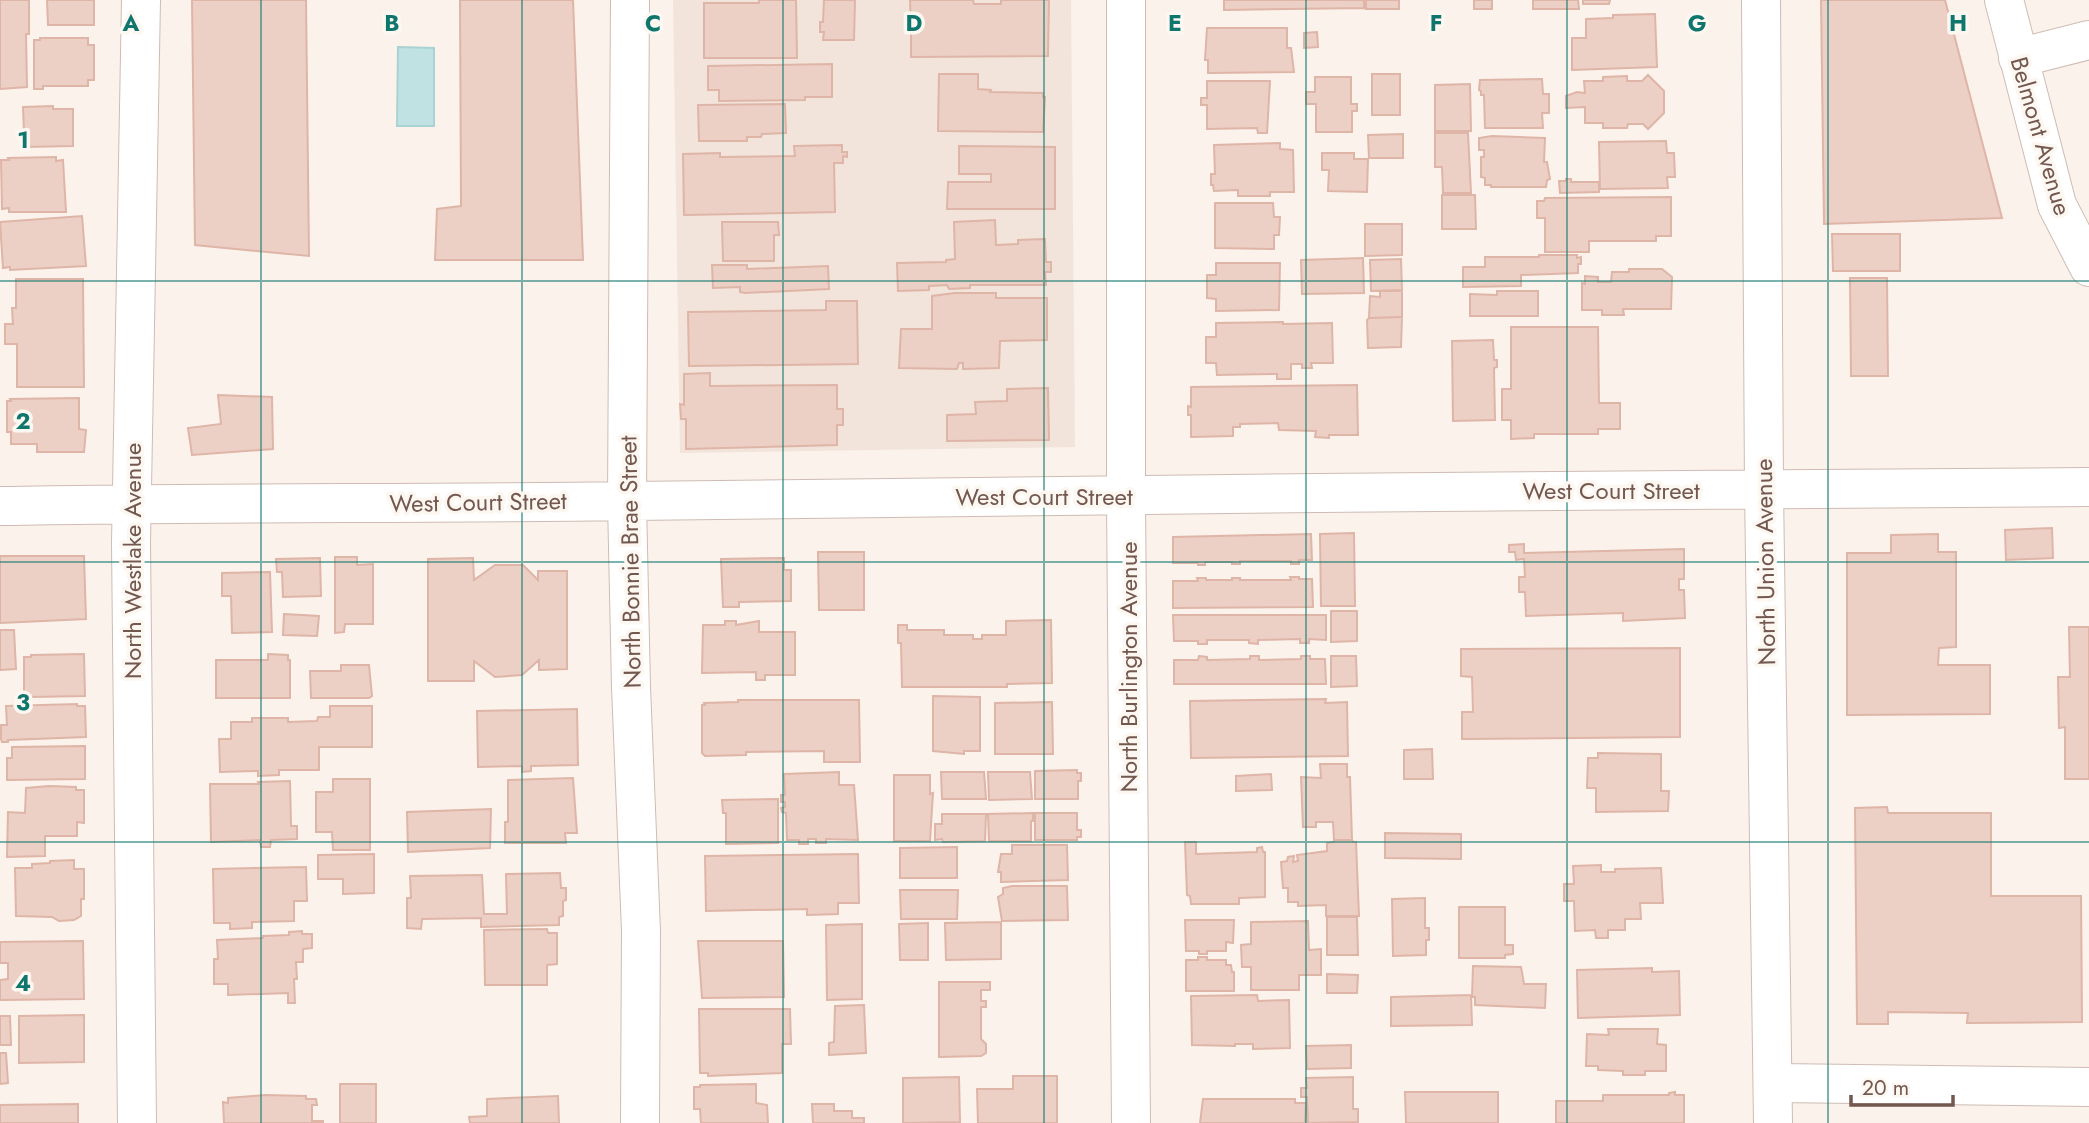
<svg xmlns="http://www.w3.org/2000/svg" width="2089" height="1123" viewBox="0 0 2089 1123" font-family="Jost,sans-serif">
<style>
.residential{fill:#f2e4da}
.water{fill:#c1e2e3;stroke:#a8d2d3;stroke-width:2}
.building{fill:#edd0c5;stroke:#deb5a7;stroke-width:2}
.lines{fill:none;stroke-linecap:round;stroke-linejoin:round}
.minor-casing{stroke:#cebcb4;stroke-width:40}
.minor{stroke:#fff;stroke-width:38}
.grid{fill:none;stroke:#0f766e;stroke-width:2;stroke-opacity:0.55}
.labels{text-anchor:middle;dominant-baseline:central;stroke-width:7;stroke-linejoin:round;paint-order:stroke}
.street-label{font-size:24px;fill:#735850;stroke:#fdf7f1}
.grid-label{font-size:23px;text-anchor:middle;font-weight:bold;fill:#0f766e;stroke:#fdf7f1;stroke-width:7;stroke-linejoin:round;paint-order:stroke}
</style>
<rect width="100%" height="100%" fill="#fbf2eb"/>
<!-- residential -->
<path class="residential" d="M673,0h398l4,447 -395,6z"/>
<!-- water -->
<path class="water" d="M398,47l36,1v78h-37z"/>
<!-- building -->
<path class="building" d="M0,0h29v34h-3l1,53 -27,2z
M47,0h47v25h-46z
M192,0h114l3,256 -114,-11z
M460,0h113l10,260h-148l2,-51 24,-3z
M759,0h37l1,58h-93v-55h55z
M824,0h31l-1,40h-31l1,-8h-4v-10h3z
M910,0h63l1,4h27v-4h48l-1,56 -137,1v-29h3l-1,-5h-2z
M1224,0h140v8l-140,2z
M1366,0h33v9h-33z
M1474,0h18v9h-18z
M1533,0h45l1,9h-46z
M1583,0h27l-1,4h-26z
M1821,0h124l57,218 -178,6z
M1655,14l2,53 -85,3v-32h14v-19l27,-1v-3z
M1207,28h80v20h4l3,24 -86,1v-13h-3z
M1317,32l1,15 -14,1v-15z
M40,38h48v7h6v35h-6v6h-45v3h-9v-49h6z
M832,64v33h-27v3l-86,1v-11h-11v-24z
M939,74h39v15l13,1 -1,2 53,1v4h2l-2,35 -105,-1z
M1372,74h28v41h-28z
M1648,75l16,16v22l-16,16 -5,-5h-15l-1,4h-24v-5h-18v-16l-19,1v-12l11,-4 8,1 -1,-12h19v-4l24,-1v5h15z
M1315,77h36v27h6v7h-5v21h-36v-28h-10v-12h9z
M1542,79l1,15h6v19h-7l1,15h-58l-1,-33h-3v-4l-2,-1 1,-10z
M1207,81h63l-3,52h-9l-1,-5 -50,1v-24h-6v-7h6z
M1470,84l1,47h-36v-46z
M785,104l1,29 -24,1 -1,3h-14v4h-48l-1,-36z
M53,106v3h20v37l-49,1 -1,-11h-3v-5l4,1 -1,-25z
M1435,133h33l3,60h-28l-1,-26h-7z
M1403,134v24h-34l-1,-23z
M1492,136l53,2 -1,24h3l3,17 -3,1 -1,7h-55v-2h-6v-7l-4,-1v-20h3v-7h-5v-12z
M1666,141l1,12h7l1,24h-8l1,11 -68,1 -1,-47z
M1280,143v6l13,1 1,42h-24v4h-32v-6l-24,1 -1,-6h-2v-11h4l-1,-29z
M842,145v7h5v5l-4,-1v7h-9l1,49 -151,3 -1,-61 37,-1v4l75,-1 -1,-10z
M959,146l96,1v62h-108l1,-27h43v-8h-32z
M1322,153h32v6h14l-1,33 -39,-1 1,-21h-7z
M56,157v4l7,-1 3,52h-57v-4l-7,1 -1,-49h8l-1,-2z
M1566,179h5v3h28v10l-39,1 -1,-12h7z
M1442,195h33l1,34h-34z
M1671,197v39h-15v5h-67v11h-44v-34h-8v-17h7l1,-3z
M1215,203h58l1,14h6l-1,18h-5v14l-59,-1z
M82,216l4,50 -76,4v-3l-7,1 -3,-46z
M995,220l1,25 22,-1v-4l27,-1 1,23h5v10h-6l1,13h-76v3l-21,1 -2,-4 -18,1v4l-31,1 -1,-28 49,-1v-2l9,-1 -1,-37z
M722,222h56l1,13h-5v26h-51z
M1365,224h37v31l-37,1z
M1832,234h68v37h-67z
M1539,255h38v3l4,-1v7h-3v9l-57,2v11l-58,1v-20h22v-10h54z
M1363,258l1,35 -62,1 -1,-34z
M1401,259l1,31 -31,1 -1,-31z
M1216,263h64l-1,47 -63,1v-12l-9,-1v-23h9z
M712,265h35v4l81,-3 1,23 -84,4 -5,-1v-5l-27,1z
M1629,269h33l10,8 -1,32h-48l1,6h-22v-5h-20v-27l3,1v-8l13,1v5h13l1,-10h17z
M1850,278h37l1,98h-37z
M16,279h67l1,108h-67v-43h-12v-20h8l-1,-16h4z
M1380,291h22v26l-33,1 1,-22 10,1z
M1497,291h41v25h-68v-22l27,1z
M955,293h41v5h51v42l-47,1 -1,27 -36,1v-6h-4l-2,6 -58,-1 2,-39h31v-33z
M826,301h31l1,63 -169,2 -1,-54 138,-2z
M1402,317l-1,30 -33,1 -1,-28 2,-2z
M1283,322v2l49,-1 1,40h-22l1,5h-10v-4h-11v15h-14v-5l-60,1 -1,-12h-10v-26h10v-14z
M1511,327h87l1,76h21v26h-22v5h-64v4l-23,1v-19h-9v-31h9z
M1493,340l1,20h3v7l-3,1 1,52 -42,1 -1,-80z
M710,373v13l127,-1v24h6v16h-6v20l-151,4v-30h-5l-1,-15 4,1v-31z
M1357,385l1,50h-29v3l-14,-1 1,-6 -37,-1 -1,-7 -38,1v3h-7v9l-42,1v-22h-3v-9l3,1v-20z
M1048,388l1,52 -102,1v-26l29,-1 -1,-12 32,-1v-12z
M218,395l54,2 1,52 -81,6 -4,-27 33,-4z
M79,398v31l7,1 -2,22h-47v-8h-26v-12h-4v-31h4l-1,-2z
M2052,528l1,30 -47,2 -1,-30z
M1354,533l1,73h-34l-1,-72z
M1311,534l1,26h-13v4h-8v-3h-51v3h-8v-2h-27v3h-7v-2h-25v-26z
M1938,534v18h18v95l-17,1 -1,17h52v49l-143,1v-162h44v-18z
M1524,544v9l160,-4v30h-5v11h5l1,28 -62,3v-8l-97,3 -1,-24h-6v-15h6l-1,-18 -8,1 -1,-8h-6v-7z
M818,552h46v58h-45z
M0,556h84l2,63 -86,4z
M335,557h22v8l16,-1v60h-28l-1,8 -9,1z
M320,558l1,38 -38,1 -1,-25h-5l-1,-13z
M473,558l1,22 21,-15h28l15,15v-9h29v98l-28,1v-10l-17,15 -27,2 -21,-16v20h-46v-122z
M784,558v12h7v31l-52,1v5h-16l-2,-48z
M270,572l2,60 -40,1 -1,-37h-9v-23z
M1290,577h9v2h13l1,28 -140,1v-27h25l-1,-3h9v2h26v-2h8v2h51z
M1331,611h26v30l-26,1z
M284,614l35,2 -2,20 -34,-1z
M1173,615h153v25l-17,-1v4h-9v-4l-42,1v4l-9,-1v-3h-42v4h-9v-3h-24z
M1051,620l1,63 -45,1v3h-105l-1,-44h-3v-18h9v5h37v5h29v4h9v-4h24v-14z
M725,621h11v4l23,-4v11h36v43h-30v5h-9v-8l-54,1 1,-48h22z
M2069,627h20v152h-24v-52l-6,1 -1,-51h12z
M0,630h14l2,39 -16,1z
M1680,648v89l-218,2v-27h11l-1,-35 -11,-1v-27z
M84,654l1,42 -55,1 -6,-2v-38h7v-2z
M268,654l20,1v5h2v38h-74v-38h52z
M1199,656l8,1v3l43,-1v-3h9v4l42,-1v-3h9v3h15l1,25h-152v-24h24z
M1331,656h25l1,30 -26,1z
M341,665h28l3,31 -3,2h-58l-1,-27h31z
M933,696l47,1v54h-16v3l-31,-3z
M1326,699l-1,4 22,-1 1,54 -157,2 -1,-57z
M738,700h121l1,62h-36v-11l-78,1v3l-41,1 -3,-3v-48h3l-1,-2 34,-1z
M1052,702l1,52h-58v-51z
M77,704v2h8l1,31 -78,3v2h-6l-1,-3v-14h6l-1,-19z
M330,706h42v41h-53v23h-40v5l-21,1v-5l-38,1 -1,-33h12v-17h21v-4h36v4l29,-1 1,-4h12z
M577,709l1,56 -47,1v5l-9,1v-6l-44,1 -1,-56z
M85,746v33l-78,1v-22h5v-11z
M1432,749l1,30h-29v-29z
M1598,753l63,1v37h8l-1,20 -72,1v-24h-9l1,-30h10z
M1320,764h27v13h3l2,63h-18l-1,-18h-17v5h-13l-2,-50 20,1z
M1077,770v3h4v8h-3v18h-43v-28z
M839,772v13h15l4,55 -32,-1v4h-10v-4h-8v5h-9v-4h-12l-1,-27 -4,-1 -1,-4 4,-1v-5h-4v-7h4l-1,-21z
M941,772h43l2,27h-44z
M988,772h42l2,27 -43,1z
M1271,774l1,16 -36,1v-15z
M894,775h36v19l3,-1 -3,48h-36z
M573,778l4,55h-12l1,10h-61v-21h3v-42z
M333,779h37v71h-37l-1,-18h-16v-40h17z
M290,781l1,45h6v13l-26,1 -1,7h-9l-1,-7 -49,2 -1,-58h49l-1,-2z
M49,786l27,1v3h8v33l-7,-1v14h-32v20l-38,1 1,-45 17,1 1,-25z
M778,799v44l-52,1v-31h-3l-1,-13z
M1887,807l1,6h103v83h90l1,126 -115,1 1,-10 -80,-1v12h-31l-2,-216z
M491,809l-1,39 -82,4 -1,-40z
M1033,813v8h-2v20h-42l-1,-27z
M1035,813h42v17h4v7h-4v3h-42z
M942,814h44l-1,27 -42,1 -1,-3 -7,1v-16h7z
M1385,833l76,1v25l-76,-1z
M1334,840h18l1,2h3l3,74h-33v-11l-28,1v-4h-10v-14h-5l-2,-26 6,-1 1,-4 6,-1 -1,6 5,-1 -1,-6 30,-4v-8l7,-1z
M1185,842h11v12l61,-2v-4l5,-1 1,5h2v45l-26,1v6h-48l-1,-8 -3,-1z
M1012,845h55l1,35 -67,2v-10h-3l3,-18h11z
M957,847v31h-57v-30z
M374,854v39l-31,1v-15h-25v-24z
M858,854l1,49h-21v11l-31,1v-6l-101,2 -1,-55z
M74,860v9h10v30h-3v17l-7,4 -15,1 -7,-4 -36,-1 -1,-48h17v-4l18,-1v-2z
M1601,865v7h14v-3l46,-1 2,35h-23l1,16h-16v11h-17v8h-12l-1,-8 -20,1 -1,-30h-10v-17h10l-1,-18z
M306,867l1,34h-13v20l-42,1v6l-22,1v-6h-16l-1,-54z
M560,873l1,15h5v12l-3,1v15l-4,1v8l-78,2v-9l-59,1 -1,10 -14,-1v-30h4l-1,-22 72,-1 2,39h23l-1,-40z
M1012,886h55l1,34 -66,1 -4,-24 5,-3v-6z
M900,890h58l-1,29h-56z
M1425,898v30h4v12h-3v15l-33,1 -1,-57z
M1459,907h46v38h8v9l-8,1v3h-46z
M1327,917h30l1,38h-31z
M1185,920h49l-1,23 -7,-1v9h-19v3h-8v-3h-13z
M1308,921l1,29 12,-1v26h-22v15h-48v-23h-9l-1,-22 10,-1v-22z
M1001,922v37l-55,1 -1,-37z
M928,923v37h-28l-1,-36z
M862,924v75l-35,1 -1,-75z
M547,929l1,4h9v31l-10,1v20h-62l-1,-55z
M302,931v3h10v14l-9,1v13h-7l1,17h-3l1,24h-7v-10l-60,2v-11h-14v-25h4l-1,-19 46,-2v-2l26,-1v-3z
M83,941l1,58 -84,1v-20l8,-1v-16h-8v-21z
M698,941h85l1,56 -82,1z
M1198,957h9v3h19v5h5l1,7h2v19h-48v-31h12z
M1473,966l48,1 3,17h22l-1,24 -70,-3v-8h-3z
M1652,968v4l27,-1 1,44 -102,3 -1,-48z
M1327,974l31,1 -1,18h-30z
M939,982h51v8h-9v11h5v6h-5v32l5,5v9l-5,3 -42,1z
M1257,995l1,6 31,-1 1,48 -37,1v-5h-18v2l-43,-1 -1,-49z
M1471,995l1,30 -81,1v-29z
M864,1005l2,48 -37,2v-12l5,-1 1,-36z
M699,1009h91l1,35h-9v29l-74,3v-3h-8z
M84,1015v47l-65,1v-47z
M0,1016h10l1,29h-11z
M1608,1029h50l-1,15 9,1v26h-21v4h-22v-4l-25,-1v-4h-12l1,-32 22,1z
M1351,1045v23l-44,1 -1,-23z
M0,1053h6l2,30 -8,1z
M1013,1076h44v47h-79l-1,-34h36z
M959,1077l1,45 -57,1v-45z
M1353,1077v32h5v13l-50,1 -1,-26h-6v-9h6l-1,-10z
M340,1084h36v39h-36z
M756,1084v19l11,2 1,18h-67l-1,-14h-6v-22h6v-2z
M1405,1092h93v31h-92z
M1675,1092v3h9v28h-128v-22h47v-6h66v-2z
M265,1095l41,1v3h10l1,6h-5v16h11v2h-99l-1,-21 5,1v-5z
M558,1096l1,27h-89l-1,-6 18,-1v-17z
M1203,1099h92v4h11l-1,20h-105z
M78,1104v19h-78v-18z
M812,1104h22v7h18v7h12v5h-51z"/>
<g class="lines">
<!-- minor casing -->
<g class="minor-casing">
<path id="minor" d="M630,0l-3,501 4,186 10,244 -1,192
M1126,0v496l5,627
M1761,0l3,489 9,634
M2004,0l53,205 32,62
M2018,58l71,-18
M0,506c210,-4 420,-2 630,-5 486,-7 973,-11 1459,-14
M1773,1083l316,4
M137,1123l-6,-580 10,-543"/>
</g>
<!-- minor -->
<use href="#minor" class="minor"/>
</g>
<!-- grid -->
<path class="grid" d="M261,0v1123M522,0v1123M783,0v1123M1044,0v1123M1306,0v1123M1567,0v1123M1828,0v1123M0,281h2089M0,562h2089M0,842h2089"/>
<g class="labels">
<!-- street labels -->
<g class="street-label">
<text transform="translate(2041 136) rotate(74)">Belmont Avenue</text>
<text x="1611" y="490">West Court Street</text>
<text x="1044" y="496">West Court Street</text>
<text transform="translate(478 502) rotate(-1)">West Court Street</text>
<text transform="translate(132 561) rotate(-90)">North Westlake Avenue</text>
<text transform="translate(630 562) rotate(-91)">North Bonnie Brae Street</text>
<text transform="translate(1765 562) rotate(-91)">North Union Avenue</text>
<text transform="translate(1128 667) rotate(-90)">North Burlington Avenue</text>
</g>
</g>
<g class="grid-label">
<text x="131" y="31">A</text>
<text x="392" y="31">B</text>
<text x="653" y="31">C</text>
<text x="914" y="31">D</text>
<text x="1175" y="31">E</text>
<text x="1436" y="31">F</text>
<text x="1697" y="31">G</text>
<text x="1958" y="31">H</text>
<text x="23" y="148">1</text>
<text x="23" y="429">2</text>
<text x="23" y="710">3</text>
<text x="23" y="991">4</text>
</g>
<!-- scale -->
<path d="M1851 1095v10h102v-10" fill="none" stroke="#735850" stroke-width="3.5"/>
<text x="1862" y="1095" font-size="21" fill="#735850" stroke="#fdf7f1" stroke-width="5" paint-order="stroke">20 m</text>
</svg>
